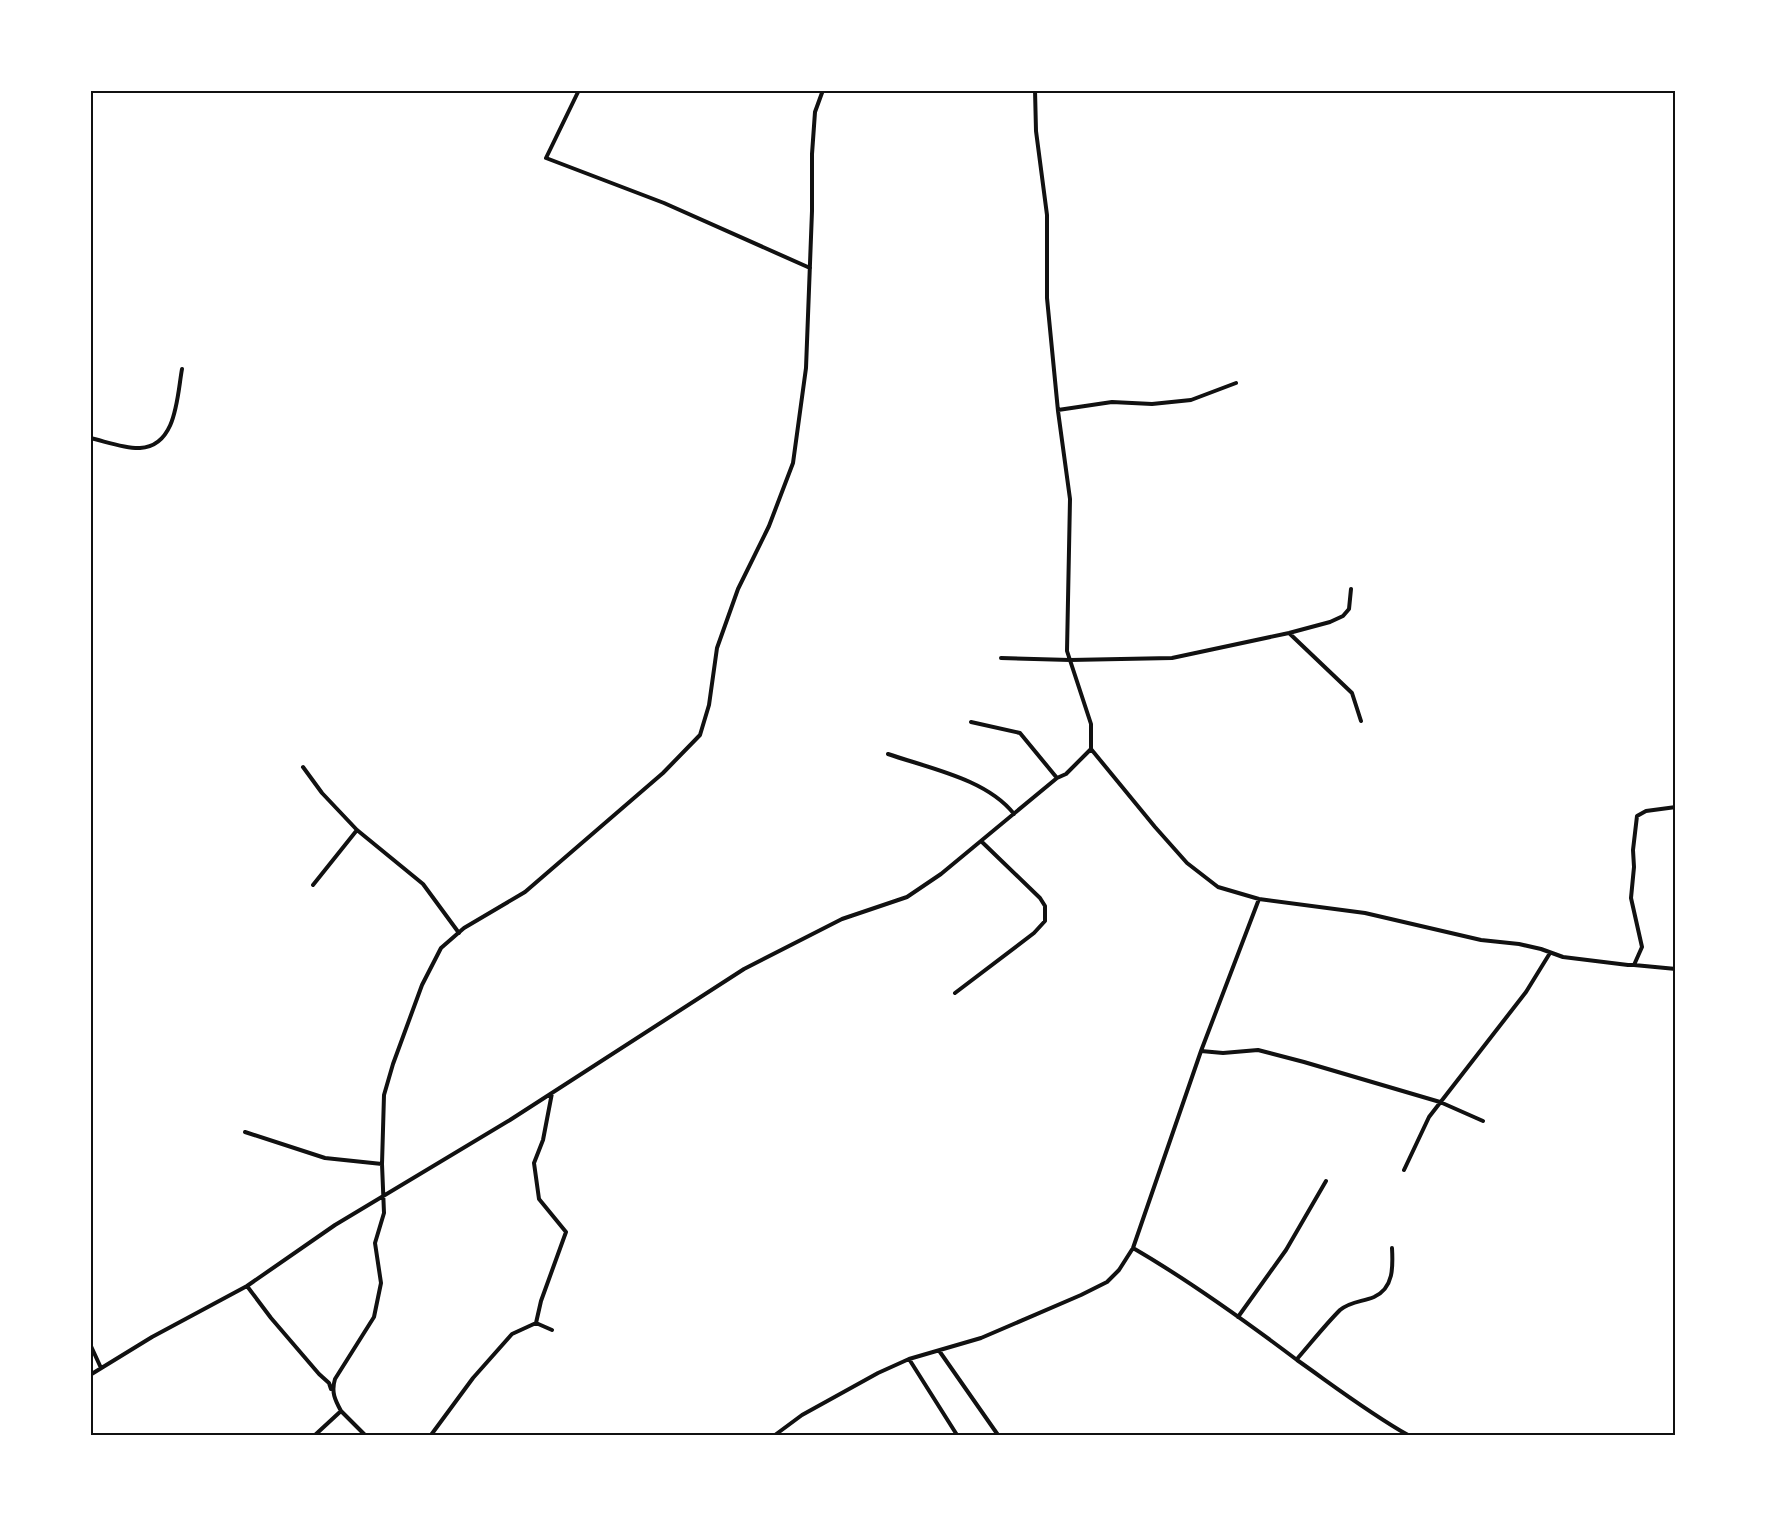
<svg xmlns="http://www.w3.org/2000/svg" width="1766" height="1525" viewBox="0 0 1766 1525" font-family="'Zilla Slab',serif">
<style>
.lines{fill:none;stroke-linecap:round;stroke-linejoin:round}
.minor{stroke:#111;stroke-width:4}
.neatline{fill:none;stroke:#111;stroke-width:2}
</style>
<rect width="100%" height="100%" fill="#fff"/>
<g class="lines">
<!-- minor -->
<path class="minor" d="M579,90l-33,68 118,45 146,65
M1058,410l54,-8 40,2 39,-4 45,-17
M90,438c14,3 36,11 50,10 37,-2 37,-52 42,-79
M1289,633l63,60 9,28
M1001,658l69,2 102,-2 117,-25 41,-11 13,-6 6,-7 2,-20
M971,722l49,11 37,45
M1091,749l64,78 32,36 31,24 41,12 106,14 116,27 38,4 22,5 22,8 65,8h6l8,-18 -11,-49 3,-31 -1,-17 4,-34 9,-5 30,-4
M888,754c40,14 99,25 126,60
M303,767l19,26 35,37 66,54 36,49
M313,885l44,-55
M1634,965l42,4
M955,993l79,-60 11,-12v-15l-5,-8 -58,-56
M1201,1051l22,2 35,-3 46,12 136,40 43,19
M245,1132l80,26 57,6
M1404,1170l25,-53 97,-125 24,-39
M1133,1248c57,33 111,72 164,112 37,26 72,53 111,75
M247,1286l24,32 48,56 10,9 2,6
M1238,1317l48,-67 40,-69
M536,1323l5,-22 25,-69 -27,-33 -5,-36 9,-23 9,-47
M90,1344l11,24
M940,1352l58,83
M909,1359l48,76
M1297,1359c14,-16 28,-34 43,-49 11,-9 22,-8 34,-13 20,-9 19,-31 18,-49
M90,1375l62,-38 95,-51 88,-61 175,-105 234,-151 98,-50 65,-22 34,-23 116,-96 9,-4 25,-25v-25l-24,-73 3,-152 -12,-88 -11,-113v-83l-11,-84 -1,-41
M341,1411l24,24
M315,1435l26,-24c-6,-11 -10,-19 -6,-32l39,-62 7,-34 -6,-40 9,-30 -2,-49 2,-69 9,-31 29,-79 19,-37 23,-20 61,-36 138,-119 37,-38 9,-30 8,-57 21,-59 31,-63 24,-63 13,-95 6,-157v-57l3,-42 8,-22
M431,1435l42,-57 39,-44 24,-11 16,7
M775,1435l27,-20 76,-42 31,-14 72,-21 100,-43 26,-13 12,-12 14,-22 68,-197 58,-152"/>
</g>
<!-- border -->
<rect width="1766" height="1525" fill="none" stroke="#ffffff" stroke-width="183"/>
<rect x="92" y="92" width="1582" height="1342" class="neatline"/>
</svg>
